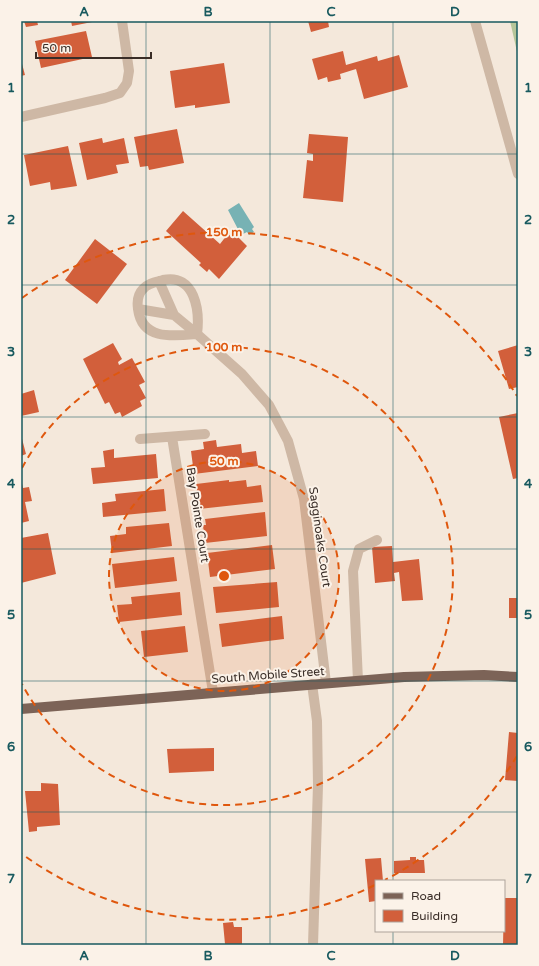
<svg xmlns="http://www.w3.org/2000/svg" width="539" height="966" viewBox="0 0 539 966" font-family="'Varela Round',sans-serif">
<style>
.green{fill:#b6c599}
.water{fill:#77b2b4}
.building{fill:#d25f3b}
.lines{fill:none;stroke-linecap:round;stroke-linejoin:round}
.minor{stroke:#ceb8a5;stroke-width:10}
.major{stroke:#7c6357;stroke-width:10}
.grid{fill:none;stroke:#185a5f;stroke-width:1;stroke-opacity:0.55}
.ring{fill:none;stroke:#df570d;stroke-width:2;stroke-dasharray:7 5}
.labels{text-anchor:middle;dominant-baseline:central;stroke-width:4;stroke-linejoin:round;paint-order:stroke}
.street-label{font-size:12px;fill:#392d27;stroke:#fbf2e8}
.centre{fill:#df570d;stroke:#fbf2e8;stroke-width:2}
.ring-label{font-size:12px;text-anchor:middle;font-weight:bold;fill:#df570d;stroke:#fbf2e8;stroke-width:4;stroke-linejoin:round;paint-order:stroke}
.neatline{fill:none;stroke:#185a5f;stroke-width:1.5}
.grid-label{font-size:13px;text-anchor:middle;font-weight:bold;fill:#185a5f}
</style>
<rect width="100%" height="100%" fill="#f4e8db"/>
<!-- green -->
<path class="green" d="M510,21h8v35z"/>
<!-- water -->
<path class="water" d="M239,203l15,24 -2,2 2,3 -5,3 -2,-3 -6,3 -13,-25z"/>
<!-- building -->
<path class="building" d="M24,21h13l1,4 -12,2z
M71,21h21v1l-20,4z
M308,21h20l1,6 -18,5z
M86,31l6,26 -51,11 -6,-27z
M343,51l3,14 31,-9 1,5 21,-6 9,32 -44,12 -8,-30 -16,5 1,5 -13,3 -1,-5 -9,3 -6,-21z
M21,60l4,15 -4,1z
M224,63l6,40 -35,5v-3l-20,3 -5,-37z
M177,129l7,34 -35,7 -1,-4 -8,1 -6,-30z
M309,134l39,3 -5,65 -40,-4 4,-38 6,1v-7l-6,-1z
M102,138l1,5 21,-5 5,25 -13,2 2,8 -31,7 -8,-37z
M68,146l9,40 -26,4 -1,-8 -20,4 -6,-31z
M183,211l37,33 7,-9 8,-1 12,12 -28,33 -10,-10 -2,3 -8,-7 2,-2 -35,-32z
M95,239l32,25 -30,40 -32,-24z
M113,343l9,16 -4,3 1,3 13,-7 13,24 -6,3 7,13 -6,3 2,5 -20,11 -2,-5 -5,2 -6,-12 -4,2 -22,-45z
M518,345v42l-9,2 -11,-38z
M34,390l5,22 -18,4v-22z
M518,413v65l-5,1 -14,-62z
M21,435l5,19 -5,2z
M216,440l1,7 24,-3 1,9 14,-2 2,15 -64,8 -3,-23 13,-2 -1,-7z
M114,449v9l42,-4 2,24 -65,6 -2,-16 14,-1 -2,-16z
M21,479l2,9 6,-1 3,14 -7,1 4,19 -8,2z
M229,480v2l17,-2 1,7 14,-2 2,17 -64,7 -3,-25z
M164,489l2,22 -63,6 -1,-14 14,-2 -1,-7z
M265,512l2,24 -62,7 -2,-18h3l-1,-6z
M169,523l3,23 -60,7 -2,-17 16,-2v-7z
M48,533l8,41 -35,9v-45z
M272,545l3,24 -65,8 -3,-24z
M392,546l1,16 26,-3 4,41 -21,1 -3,-29 -5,1 1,8 -20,2 -3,-36z
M174,557l3,24 -62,7 -3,-24z
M277,582l2,25 -63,6 -3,-26z
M180,592l2,23 -63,7 -2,-17 15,-1 -1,-7z
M509,598h9v20h-9z
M282,616l2,23 -62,8 -3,-23z
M185,626l3,26 -44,5 -3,-26z
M509,732l9,1v48l-13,-1z
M214,748v23l-45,2 -2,-24z
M41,783l17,1 2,41 -23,2v4l-8,1 -4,-41h16z
M410,857h6v3h8l1,13h-31v-12l16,-1z
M381,858l2,23h-7v20l-7,1 -4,-43z
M504,898h14v47h-15z
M233,922l1,5h8v17h-17l-2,-21z"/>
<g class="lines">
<!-- minor -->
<path class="minor" d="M475,21l43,153
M21,117l84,-19 15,-5 7,-10 2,-12 -7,-50
M159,281l15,34
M138,309l36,6 23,19
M197,334c3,-23 -2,-61 -34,-54 -7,2 -15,3 -20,9 -5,5 -6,13 -5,20 4,32 36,27 59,25l45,40 27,31 19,36 16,58 22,184
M172,437l41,255
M140,439l65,-5
M358,681l-5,-110 6,-22 18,-9
M312,684l5,37 1,64 -5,160"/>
<!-- major -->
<path class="major" d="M21,709l383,-32 80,-2 34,2"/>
</g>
<!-- grid -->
<path class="grid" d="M146,21v924M270,21v924M393,21v860M21,154h497M21,285h497M21,417h497M21,549h497M21,681h497M21,812h497M393,931v14"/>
<!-- distance rings -->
<circle cx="224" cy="576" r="115" fill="#df570d" fill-opacity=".12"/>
<g class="ring">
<circle cx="224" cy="576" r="115"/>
<path d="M22 468A229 229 0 1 1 22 684"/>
<path d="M517 756A344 344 0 0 1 385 880M375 885A344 344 0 0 1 22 854M22 298A344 344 0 0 1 517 396"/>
</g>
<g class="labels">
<!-- street labels -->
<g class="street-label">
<text transform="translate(198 515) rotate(81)">Bay Pointe Court</text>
<text transform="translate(320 537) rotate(82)">Sagginoaks Court</text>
<text transform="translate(268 675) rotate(-4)">South Mobile Street</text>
</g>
</g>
<circle cx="224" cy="576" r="6" class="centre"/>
<g class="ring-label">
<text x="224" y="236">150 m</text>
<text x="224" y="351">100 m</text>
<text x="224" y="465">50 m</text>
</g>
<!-- border -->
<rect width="539" height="966" fill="none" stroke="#fbf2e8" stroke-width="44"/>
<!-- legend -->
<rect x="375" y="880" width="130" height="52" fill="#fbf2e8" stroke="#ada39b"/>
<rect x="383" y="893" width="20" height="6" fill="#7c6357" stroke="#ada39b"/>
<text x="411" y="900" font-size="12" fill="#392d27">Road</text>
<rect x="383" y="910" width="20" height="12" fill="#d25f3b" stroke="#ada39b"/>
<text x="411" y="920" font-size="12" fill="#392d27">Building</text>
<!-- scale -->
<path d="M36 52v6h115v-6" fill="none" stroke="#392d27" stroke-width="2"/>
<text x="42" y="52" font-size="12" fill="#392d27" stroke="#fbf2e8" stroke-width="3" paint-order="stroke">50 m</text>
<rect x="22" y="22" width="495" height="922" class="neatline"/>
<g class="grid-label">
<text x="84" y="16">A</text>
<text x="208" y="16">B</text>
<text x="331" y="16">C</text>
<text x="455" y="16">D</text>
<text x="11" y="92">1</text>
<text x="528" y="92">1</text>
<text x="11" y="224">2</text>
<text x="528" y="224">2</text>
<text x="11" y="356">3</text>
<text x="528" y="356">3</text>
<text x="11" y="488">4</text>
<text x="528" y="488">4</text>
<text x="11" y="619">5</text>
<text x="528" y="619">5</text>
<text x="11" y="751">6</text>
<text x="528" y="751">6</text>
<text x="11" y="883">7</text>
<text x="528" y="883">7</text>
<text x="84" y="960">A</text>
<text x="208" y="960">B</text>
<text x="331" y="960">C</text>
<text x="455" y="960">D</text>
</g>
</svg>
